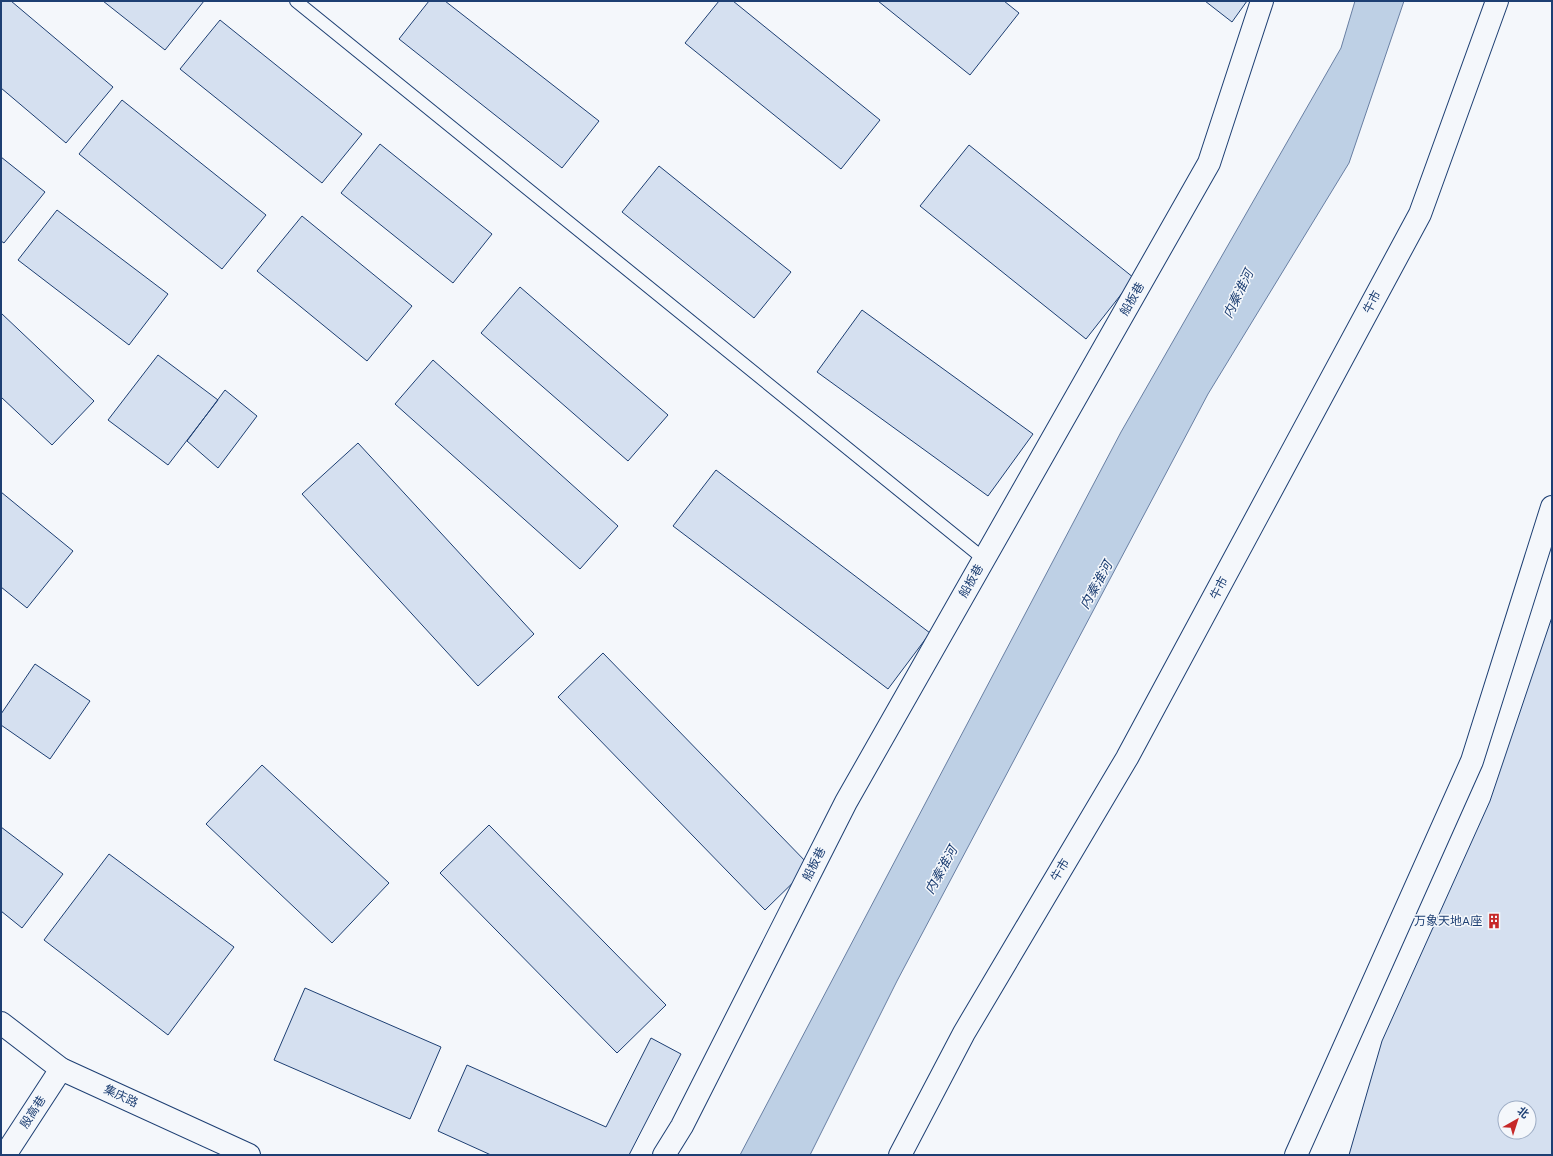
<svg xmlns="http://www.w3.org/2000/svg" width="1553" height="1156" viewBox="0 0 1553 1156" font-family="'DM Sans','Noto Sans SC',sans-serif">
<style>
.water{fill:#bed0e5;stroke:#687fa3}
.building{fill:#d5e0f0;stroke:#1d3f73;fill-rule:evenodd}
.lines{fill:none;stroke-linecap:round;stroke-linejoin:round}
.service-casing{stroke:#1d3f73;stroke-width:14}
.minor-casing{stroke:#1d3f73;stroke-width:24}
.secondary-casing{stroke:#1d3f73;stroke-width:24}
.service{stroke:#f4f7fb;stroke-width:12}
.minor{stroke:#f4f7fb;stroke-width:22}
.secondary{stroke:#f4f7fb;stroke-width:22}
.labels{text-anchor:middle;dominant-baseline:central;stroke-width:3;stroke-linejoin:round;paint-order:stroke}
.street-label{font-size:12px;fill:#1d3f73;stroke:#f4f7fb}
.poi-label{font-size:12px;fill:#1d3f73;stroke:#f4f7fb;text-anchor:end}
.water-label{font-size:13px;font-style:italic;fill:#1d3f73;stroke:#f4f7fb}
</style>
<rect width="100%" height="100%" fill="#f4f7fb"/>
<!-- water -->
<path class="water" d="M1355,1h49l-55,162 -141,231 -311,587 -87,174h-70l381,-723 220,-384z"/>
<!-- building -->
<path class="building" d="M1,1h10l102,86 -47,56 -65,-55z
M103,1h101l-39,49z
M429,1h16l154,120 -37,47 -163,-129z
M719,1h14l147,119 -39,49 -156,-126z
M878,1h126l15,12 -49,62z
M1205,1h42l-15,21z
M220,20l142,114 -40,49 -142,-114z
M122,100l144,115 -44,54 -143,-115z
M380,144l112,90 -39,49 -112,-90z
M969,145l165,133 -48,61 -166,-133z
M1,157l44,35 -41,51 -3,-2z
M659,166l132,106 -37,46 -132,-106z
M57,210l111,84 -39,51 -111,-85z
M302,216l110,90 -45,55 -110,-90z
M520,287l148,128 -40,46 -147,-128z
M862,310l171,124 -45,62 -171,-124z
M1,313l93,88 -42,44 -51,-48z
M158,355l60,45 -50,65 -60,-45z
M433,360l185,166 -38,43 -185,-165z
M225,390l32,26 -39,52 -31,-27z
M358,443l176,191 -56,52 -176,-192z
M716,470l214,163 -42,56 -215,-163z
M1,492l72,59 -46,57 -26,-21z
M1552,617v538h-203l33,-114 108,-240zM1505,1108h24v24h-24z
M603,653l207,213 -45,44 -207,-213z
M35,664l55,37 -40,58 -49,-34v-11z
M262,765l127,118 -57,60 -126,-119z
M489,825l177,180 -49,48 -177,-180z
M1,827l62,47 -41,54 -21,-17z
M109,854l125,93 -66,88 -124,-95z
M305,988l136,59 -31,72 -136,-59z
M651,1038l30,16 -52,101h-138l-53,-24 29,-66 139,62z"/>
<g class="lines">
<!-- service casing -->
<g class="service-casing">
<path id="service" d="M296,1l688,558"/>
</g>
<!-- minor casing -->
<g class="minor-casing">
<path id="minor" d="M5,1155l56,-86
M664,1155l18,-29 164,-324 363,-639 53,-162
M900,1155l64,-122 163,-275 293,-544 77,-213
M1296,1155l176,-394 80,-254"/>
</g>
<!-- secondary casing -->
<g class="secondary-casing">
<path id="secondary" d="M1,1023l60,46 188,86"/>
</g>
<!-- service -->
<use href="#service" class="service"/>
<!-- minor -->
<use href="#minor" class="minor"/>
<!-- secondary -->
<use href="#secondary" class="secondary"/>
</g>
<!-- icons -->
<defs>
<g id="building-bare" transform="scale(1.2)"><path d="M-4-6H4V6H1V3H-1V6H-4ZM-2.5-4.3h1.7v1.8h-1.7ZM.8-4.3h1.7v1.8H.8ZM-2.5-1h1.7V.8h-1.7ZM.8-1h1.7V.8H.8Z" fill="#c62828" stroke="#f4f7fb" stroke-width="2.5" paint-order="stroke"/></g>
</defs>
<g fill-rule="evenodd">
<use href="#building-bare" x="1494" y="921"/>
</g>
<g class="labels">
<!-- street labels -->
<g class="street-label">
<text transform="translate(1132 299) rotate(-60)">船板巷</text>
<text transform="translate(1372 302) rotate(-62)">牛市</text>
<text transform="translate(971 581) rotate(-60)">船板巷</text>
<text transform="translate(1219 588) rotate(-62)">牛市</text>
<text transform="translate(814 864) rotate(-63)">船板巷</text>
<text transform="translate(1060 870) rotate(-59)">牛市</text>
<text transform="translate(121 1096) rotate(25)">集庆路</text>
<text transform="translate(33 1112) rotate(-57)">殷高巷</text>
</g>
<!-- poi labels -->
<g class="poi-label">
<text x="1482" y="921">万象天地A座</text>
</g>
<!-- water labels -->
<g class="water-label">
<text transform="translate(1238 294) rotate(-64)">内秦淮河</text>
<text transform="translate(1096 585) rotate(-61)">内秦淮河</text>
<text transform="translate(941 870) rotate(-61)">内秦淮河</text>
</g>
</g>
<!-- border -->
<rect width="1553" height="1156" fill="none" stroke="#1d3f73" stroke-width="4"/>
<!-- north arrow -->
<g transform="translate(1517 1120) rotate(39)"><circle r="19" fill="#f4f7fb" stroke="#9eadc5"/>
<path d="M0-3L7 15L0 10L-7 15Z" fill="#c62828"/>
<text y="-6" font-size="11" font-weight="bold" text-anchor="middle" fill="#1d3f73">北</text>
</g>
</svg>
